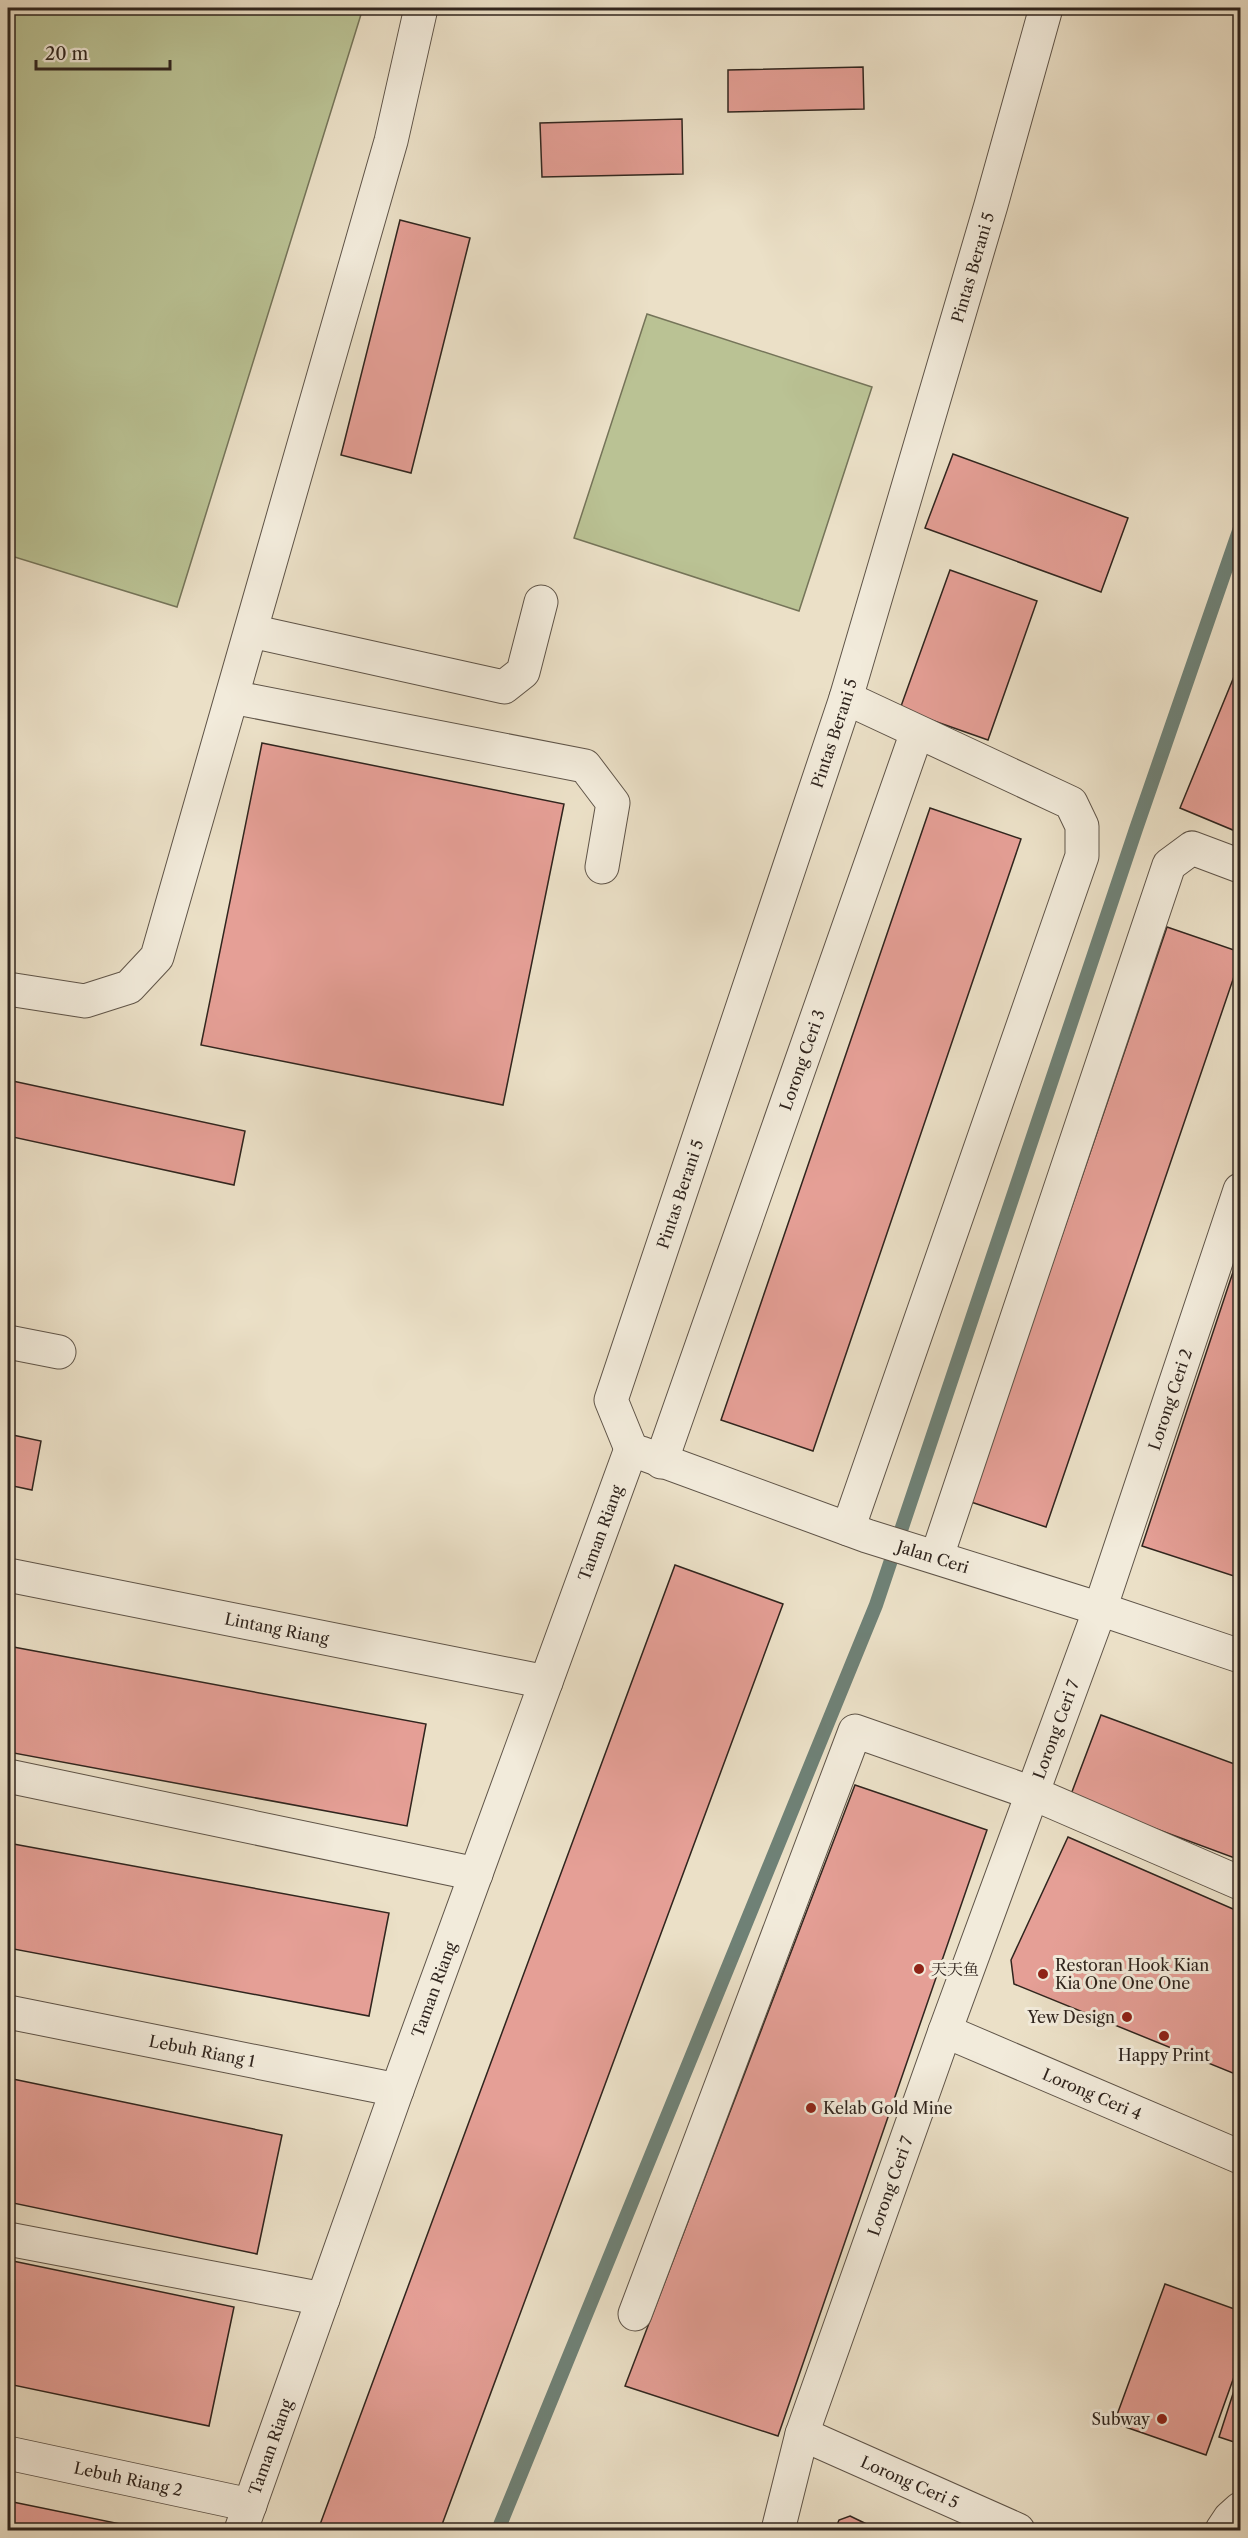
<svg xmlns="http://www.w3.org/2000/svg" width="1248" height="2538" viewBox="0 0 1248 2538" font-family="'Libre Caslon Text','Noto Serif SC',serif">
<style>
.green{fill:#bac294;stroke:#757459;stroke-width:1.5}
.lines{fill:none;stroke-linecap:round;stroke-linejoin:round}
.stream{stroke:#6f8176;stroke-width:14}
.building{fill:#e59f96;stroke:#30251e;stroke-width:1.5}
.minor-casing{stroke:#5f5448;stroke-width:35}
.minor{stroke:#f2ebdb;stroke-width:33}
.poi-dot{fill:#8f2418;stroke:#f2ebdb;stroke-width:2}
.labels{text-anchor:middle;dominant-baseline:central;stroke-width:6;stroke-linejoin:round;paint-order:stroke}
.street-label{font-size:16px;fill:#30251e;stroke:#f2ebdb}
.poi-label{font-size:16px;fill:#30251e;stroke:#f2ebdb;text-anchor:start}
</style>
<rect width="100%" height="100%" fill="#ebe0c7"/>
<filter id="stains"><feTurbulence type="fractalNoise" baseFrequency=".00333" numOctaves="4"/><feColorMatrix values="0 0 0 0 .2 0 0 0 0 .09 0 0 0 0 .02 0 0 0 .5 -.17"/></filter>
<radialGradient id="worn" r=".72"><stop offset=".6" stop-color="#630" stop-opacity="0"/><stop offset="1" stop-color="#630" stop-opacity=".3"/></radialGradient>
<!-- green -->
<path class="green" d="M8,8h355l-186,599 -169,-52z
M647,314l225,73 -73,224 -225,-73z"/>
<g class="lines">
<!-- stream -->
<path class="stream" d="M498,2530l378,-925 260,-776 104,-301"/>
</g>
<!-- building -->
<path class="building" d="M863,67l1,42 -136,3v-42z
M682,119l1,55 -141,3 -2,-54z
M400,220l70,18 -59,235 -70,-18z
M953,454l175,64 -27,74 -176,-64z
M950,570l87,31 -49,139 -88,-31z
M1240,662v171l-60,-25z
M262,743l302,61 -61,301 -302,-60z
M930,808l91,31 -208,612 -92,-31z
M1167,927l73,25v7l-194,568 -75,-25z
M8,1080l237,51 -11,54 -226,-49z
M1240,1251v327l-98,-32z
M8,1434l33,7 -9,49 -24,-5z
M675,1565l108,39 -343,926h-122z
M8,1646l418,78 -19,102 -399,-74z
M1101,1715l139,51v94l-170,-63z
M855,1785l132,45 -209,606 -153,-50z
M1068,1837l172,75v164l-226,-92 -3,-24z
M8,1843l381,70 -20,103 -361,-68z
M8,2078l274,57 -25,119 -249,-52z
M8,2260l226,47 -25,119 -201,-42z
M1165,2284l75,27v49l-34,95 -92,-32z
M1240,2372v72l-21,-7z
M8,2501l137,28v1h-137z
M850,2516l29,14h-44l4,-10z"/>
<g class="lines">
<!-- minor casing -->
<g class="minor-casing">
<g id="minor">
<path d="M251,631l253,56 19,-15 18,-70"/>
<path d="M232,697l353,69 28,37 -11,64"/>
<path d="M846,698l225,105 11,23v30l-234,673"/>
<path d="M8,989l77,12 44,-14 28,-30 234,-816 30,-133"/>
<path d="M8,1342l51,10"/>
<path id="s1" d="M631,1449l-20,-49 235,-702 145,-493 55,-197"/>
<path id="s2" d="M641,1453l226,83 233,73 140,47"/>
<path id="s3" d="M661,1462l256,-730"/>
<path d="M937,1556l232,-691 23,-17 48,18"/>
<path id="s4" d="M8,1575l538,107"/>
<path d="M8,1776l468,98"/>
<path id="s5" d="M8,2012l389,78"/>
<path id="s6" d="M945,2031l295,126"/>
<path d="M8,2239l315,60"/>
<path d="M635,2314l220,-583 177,62 208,90"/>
<path id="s7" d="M802,2434l216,96"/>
<path id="s8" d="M8,2453l242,52"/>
<path id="s9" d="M241,2530l156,-440 234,-641"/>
<path id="s10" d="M778,2530l24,-96 143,-403 155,-422 140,-419"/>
<path d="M1222,2530l8,-12 10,-9"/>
</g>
</g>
<!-- minor -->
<use href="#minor" class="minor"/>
</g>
<!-- markers -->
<g class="poi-dot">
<circle cx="919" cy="1969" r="6"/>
<circle cx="1043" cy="1974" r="6"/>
<circle cx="1127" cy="2017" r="6"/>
<circle cx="1164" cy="2036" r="6"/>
<circle cx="811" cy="2108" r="6"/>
<circle cx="1162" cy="2419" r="6"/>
</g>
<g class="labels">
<!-- street labels -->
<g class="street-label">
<text stroke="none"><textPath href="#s1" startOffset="1242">Pintas Berani 5</textPath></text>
<text stroke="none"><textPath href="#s1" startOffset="756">Pintas Berani 5</textPath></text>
<text stroke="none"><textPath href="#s3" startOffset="426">Lorong Ceri 3</textPath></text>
<text stroke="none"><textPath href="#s1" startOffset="270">Pintas Berani 5</textPath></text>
<text stroke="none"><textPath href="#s10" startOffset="1197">Lorong Ceri 2</textPath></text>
<text stroke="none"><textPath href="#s9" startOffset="1060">Taman Riang</textPath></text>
<text stroke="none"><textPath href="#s2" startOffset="310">Jalan Ceri</textPath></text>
<text stroke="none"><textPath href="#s4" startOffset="274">Lintang Riang</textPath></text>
<text stroke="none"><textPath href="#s10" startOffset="848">Lorong Ceri 7</textPath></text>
<text stroke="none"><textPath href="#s9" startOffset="574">Taman Riang</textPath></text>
<text stroke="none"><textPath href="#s5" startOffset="198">Lebuh Riang 1</textPath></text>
<text stroke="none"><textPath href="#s6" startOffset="160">Lorong Ceri 4</textPath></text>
<text stroke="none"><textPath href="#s10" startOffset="362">Lorong Ceri 7</textPath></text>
<text stroke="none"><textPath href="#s9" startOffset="88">Taman Riang</textPath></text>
<text stroke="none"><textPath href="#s8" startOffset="123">Lebuh Riang 2</textPath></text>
<text stroke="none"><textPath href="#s7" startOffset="118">Lorong Ceri 5</textPath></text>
</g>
<!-- poi labels -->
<g class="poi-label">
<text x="1055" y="1965">Restoran Hook Kian<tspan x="1055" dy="18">Kia One One One</tspan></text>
<text x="931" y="1969">天天鱼</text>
<text x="1115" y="2017" text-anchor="end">Yew Design</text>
<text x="1164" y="2055" text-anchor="middle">Happy Print</text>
<text x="823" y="2108">Kelab Gold Mine</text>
<text x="1150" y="2419" text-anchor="end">Subway</text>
</g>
</g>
<!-- margin -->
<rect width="1248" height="2538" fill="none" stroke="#ebe0c7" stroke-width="30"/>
<rect x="9" y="9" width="1230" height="2520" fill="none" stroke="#30251e" stroke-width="3"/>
<rect x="15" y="15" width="1218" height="2508" fill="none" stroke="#30251e" stroke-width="1.5"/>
<!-- scale -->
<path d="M36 60v9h134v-9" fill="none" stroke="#30251e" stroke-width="3"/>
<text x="45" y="60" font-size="18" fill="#30251e" stroke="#f2ebdb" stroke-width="4.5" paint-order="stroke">20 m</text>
<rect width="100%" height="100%" filter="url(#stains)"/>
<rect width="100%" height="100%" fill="url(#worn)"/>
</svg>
